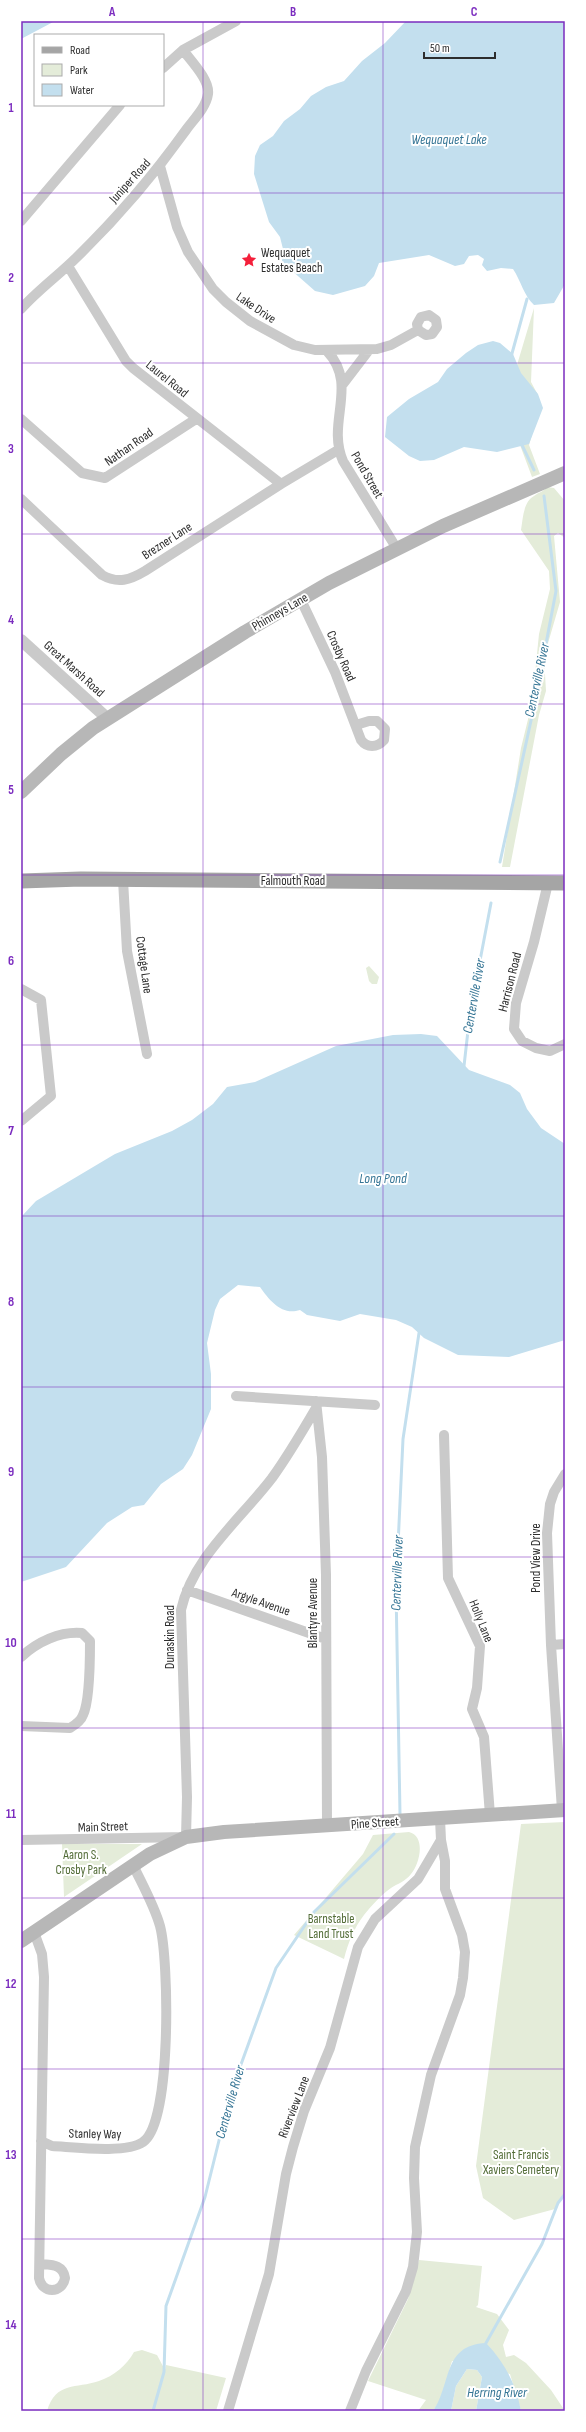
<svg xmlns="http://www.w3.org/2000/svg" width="586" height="2432" viewBox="0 0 586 2432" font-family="'Sofia Sans Condensed',sans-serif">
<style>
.green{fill:#e4ecd9}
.water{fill:#c3dfee}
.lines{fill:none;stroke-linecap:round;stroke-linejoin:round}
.stream{stroke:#c3dfee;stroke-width:3}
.minor{stroke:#cacaca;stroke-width:10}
.tertiary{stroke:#cacaca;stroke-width:12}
.secondary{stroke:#b7b7b7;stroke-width:14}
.primary{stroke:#a5a5a5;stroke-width:15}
.grid{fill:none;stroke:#7b2cbf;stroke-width:1;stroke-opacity:0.55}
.labels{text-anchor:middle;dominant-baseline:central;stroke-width:4;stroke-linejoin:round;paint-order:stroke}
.street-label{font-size:13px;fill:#2d2d2d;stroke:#fff}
.poi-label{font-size:13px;fill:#2d2d2d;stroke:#fff;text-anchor:start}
.park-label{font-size:13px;fill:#526c37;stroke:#fff}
.water-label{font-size:14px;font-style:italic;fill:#357595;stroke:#fff}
.neatline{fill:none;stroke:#7b2cbf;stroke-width:1.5}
.grid-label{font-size:13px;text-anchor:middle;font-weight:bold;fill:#7b2cbf}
</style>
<rect width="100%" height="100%" fill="#fff"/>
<!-- green -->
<path class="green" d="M534,308l-3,74 7,13v19l-9,31 11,29 -8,3 -12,-32 -6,-70z
M547,487l7,1 11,13v37l-7,-5 -4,3 6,66 -16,55 2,34 -7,24 -29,152h-8l19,-119 11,-45 7,-69 11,-45 -1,-18 -28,-41c2,-11 2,-28 13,-34 5,-4 9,-4 13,-9z
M369,966l10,11 -2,7h-5l-3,-3 -3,-13z
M565,1822v373l-10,14 -41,11 -31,-22 -7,-32 45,-342z
M409,1832c17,4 11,32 2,42 -5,7 -14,10 -20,14 -10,7 -19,17 -27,27 -10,13 -16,28 -20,44l-50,-24 69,-81 10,-19z
M62,1844h80l-78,53z
M419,2260l63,6 -4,39 -2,2 21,7 12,16 -6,15 3,12 8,-2 12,8 25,27 14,21h-44l-11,-37 -58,-13 -11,38 -8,12h-15l8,-11 -58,-19 40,-82z
M142,2350l15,5 8,15 1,-5 60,13 -10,33h-169c9,-30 29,-22 52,-30 15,-5 28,-16 35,-29z
M467,2369l10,1 5,7 -6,34h-25l5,-25z"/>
<!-- water -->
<path class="water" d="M21,21h34l-34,18z
M406,21h159v263l-11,19 -20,2c-10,-9 -13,-24 -21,-36l-12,-1 -14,3 -5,-6 2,-6 -6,-4 -9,1 -5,8 -9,2 -26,-11 -50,8 -5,13 -9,10 -32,9 -18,-4 -33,-29 1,-13 -3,-12 -11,-15 -15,-48 1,-18 5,-11 13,-9 11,-15 16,-12 11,-13 15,-9 18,-6 18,-20 23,-18z
M493,341l7,2 13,11 8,19 17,21 5,14 -14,36 -32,8 -33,-5 -30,13 -14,1 -11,-5 -24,-19 2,-20 22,-18 29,-17 9,-13 19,-16 12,-8z
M421,1034l16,2 32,34 41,15 10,8 7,16 14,19 24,16v196l-56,17 -51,-2 -34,-17 -12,-11 -16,-7 -36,-6 -20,7 -33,-6 -7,-5c-18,6 -30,-9 -40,-23l-22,-2 -18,14 -5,11 -8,33 4,31v35l-19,46 -9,14 -22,15 -17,21 -12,2 -25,16 -41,44 -45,15v-365l15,-16 79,-47 57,-23 20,-11 21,-16 14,-17 28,-5 81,-36 57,-11z
M486,2343c19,20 30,41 35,68h-45l6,-34 -5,-7 -10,-1 -11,17 -5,25h-18c19,-27 9,-66 53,-68z"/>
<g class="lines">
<!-- stream -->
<path class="stream" d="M511,357l16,-58
M521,443l13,27
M500,862l34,-155 22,-116 -12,-95
M464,1066l6,-53 21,-110
M400,1814l-4,-226 7,-149 16,-106
M486,2343l56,-99 16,-41 7,-9
M153,2411l11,-39 2,-66 39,-109 26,-105 45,-124 38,-56 80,-78"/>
<!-- minor -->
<path class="minor" d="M163,68l20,-18 53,-29
M160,166l17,61 11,25 25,37 13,13 24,19 44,24 21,5 62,-1 14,-4 27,-15 8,5 6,-1 5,-7 -1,-7 -7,-5 -8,2 -4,7 1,6
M21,221l99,-116
M68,266l58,95 7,7 148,116
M21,309c17,-19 38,-34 56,-52 40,-39 76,-81 109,-127 7,-10 20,-22 22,-36 2,-14 -17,-33 -25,-44
M327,351c32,34 -1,71 16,110l54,88
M343,384l26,-34
M21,419l61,54 23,5 91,-59
M21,499l81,76c16,9 28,5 43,-4l136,-87 57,-34
M301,600l34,72 26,68c6,8 16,8 23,0l1,-11 -8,-8h-8l-13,4
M123,880l4,71 20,103
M548,883l-14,59 -18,61 -2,26 8,12 14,7 14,3 15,-7
M21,989l20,11 10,96 -30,25
M236,1396l139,9
M316,1401l6,56 4,118 1,251
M444,1435l4,143 32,68 -3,42 -5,21 12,28 6,78
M187,1590l139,49
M551,1645l14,-1
M21,1657c16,-15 39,-26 61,-24l8,8c0,17 0,60 -7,74 -2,6 -8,10 -13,13l-49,-2
M562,1810l-11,-165 -4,-112 3,-29 4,-12 11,-18
M21,1840l165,-3 1,-40 -6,-187c12,-53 59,-90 91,-132 16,-22 30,-46 44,-70
M34,1932l8,22 2,23 -5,301c3,16 23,16 26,0 -2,-14 -14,-13 -25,-14
M41,2141l11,5c21,1 74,8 91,-4 29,-19 26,-182 17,-216 -6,-21 -18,-42 -27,-61
M228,2411l41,-137 17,-100 7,-27 11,-36 26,-63 28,-101 17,-28 43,-40 23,-39
M350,2411l16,-40 40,-80 7,-24 4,-35 -3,-54 1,-31 16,-72 29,-80 3,-17 2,-26 -3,-17 -17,-46v-28l-4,-21 -1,-21"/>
<!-- tertiary -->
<path class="tertiary" d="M21,640l87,79"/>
<!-- secondary -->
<path class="secondary" d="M21,792l40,-38 32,-26 152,-96 84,-49 114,-57 122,-53
M21,1941l129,-87 36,-17 38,-5 341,-22"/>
<!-- primary -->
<path class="primary" d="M21,881l60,-2 484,4"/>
</g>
<!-- grid -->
<path class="grid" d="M203,21v2390M383,21v2390M21,193h544M21,363h544M21,534h544M21,704h544M21,875h544M21,1045h544M21,1216h544M21,1387h544M21,1557h544M21,1728h544M21,1898h544M21,2069h544M21,2239h544"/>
<!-- icons -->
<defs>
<g id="sight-bare" transform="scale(1.2)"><path d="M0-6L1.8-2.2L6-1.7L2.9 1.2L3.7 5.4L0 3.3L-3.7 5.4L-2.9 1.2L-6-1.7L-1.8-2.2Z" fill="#f41f3a" stroke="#fff" stroke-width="2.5" paint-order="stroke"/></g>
</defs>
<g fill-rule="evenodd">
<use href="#sight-bare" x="249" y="260"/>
</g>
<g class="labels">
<!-- street labels -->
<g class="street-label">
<text transform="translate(130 181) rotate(-48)">Juniper Road</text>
<text transform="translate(256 308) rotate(34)">Lake Drive</text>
<text transform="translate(167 379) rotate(39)">Laurel Road</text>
<text transform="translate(129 447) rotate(-35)">Nathan Road</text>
<text transform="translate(367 475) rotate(60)">Pond Street</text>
<text transform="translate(167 541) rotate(-33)">Brezner Lane</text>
<text transform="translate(280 612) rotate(-30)">Phinneys Lane</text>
<text transform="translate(341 656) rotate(66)">Crosby Road</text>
<text transform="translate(74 669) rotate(42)">Great Marsh Road</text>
<text x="293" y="881">Falmouth Road</text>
<text transform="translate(144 965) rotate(82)">Cottage Lane</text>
<text transform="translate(510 982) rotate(-76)">Harrison Road</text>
<text transform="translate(536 1558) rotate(-90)">Pond View Drive</text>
<text transform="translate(261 1602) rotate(19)">Argyle Avenue</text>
<text transform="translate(313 1613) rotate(-90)">Blantyre Avenue</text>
<text transform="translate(481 1621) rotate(68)">Holly Lane</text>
<text transform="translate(170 1637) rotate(-90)">Dunaskin Road</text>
<text transform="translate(375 1823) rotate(-4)">Pine Street</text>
<text transform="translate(103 1827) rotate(-2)">Main Street</text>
<text transform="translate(294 2107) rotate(-69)">Riverview Lane</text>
<text transform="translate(95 2134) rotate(1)">Stanley Way</text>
</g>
<!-- poi labels -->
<g class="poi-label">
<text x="261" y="253">Wequaquet<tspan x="261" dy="15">Estates Beach</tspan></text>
</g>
<!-- park labels -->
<g class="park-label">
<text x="81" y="1855">Aaron S.<tspan x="81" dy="15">Crosby Park</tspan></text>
<text x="331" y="1919">Barnstable<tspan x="331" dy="15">Land Trust</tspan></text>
<text x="521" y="2155">Saint Francis<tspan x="521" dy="15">Xaviers Cemetery</tspan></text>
</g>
<!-- water labels -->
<g class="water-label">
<text x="449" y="139">Wequaquet Lake</text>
<text transform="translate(537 680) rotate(-78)">Centerville River</text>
<text transform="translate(474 996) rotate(-80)">Centerville River</text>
<text x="383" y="1178">Long Pond</text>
<text transform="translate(397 1573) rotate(-88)">Centerville River</text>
<text transform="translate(230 2102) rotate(-74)">Centerville River</text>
<text x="497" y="2392">Herring River</text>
</g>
</g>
<!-- border -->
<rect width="586" height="2432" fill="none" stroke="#ffffff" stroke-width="44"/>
<!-- legend -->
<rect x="34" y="34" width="130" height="72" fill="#ffffff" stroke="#ababab"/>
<rect x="42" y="47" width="20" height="6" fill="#a5a5a5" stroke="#ababab"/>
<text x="70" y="54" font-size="12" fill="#2d2d2d">Road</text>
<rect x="42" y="64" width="20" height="12" fill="#e4ecd9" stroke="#ababab"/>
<text x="70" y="74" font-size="12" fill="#2d2d2d">Park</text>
<rect x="42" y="84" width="20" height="12" fill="#c3dfee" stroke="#ababab"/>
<text x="70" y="94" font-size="12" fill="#2d2d2d">Water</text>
<!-- scale -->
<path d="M424 52v6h71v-6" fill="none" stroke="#2d2d2d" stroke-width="2"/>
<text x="430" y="52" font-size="12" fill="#2d2d2d" stroke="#ffffff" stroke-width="3" paint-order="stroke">50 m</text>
<rect x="22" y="22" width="542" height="2388" class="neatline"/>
<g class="grid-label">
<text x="112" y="16">A</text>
<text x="293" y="16">B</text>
<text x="474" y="16">C</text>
<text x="11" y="112">1</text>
<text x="11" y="282">2</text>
<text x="11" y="453">3</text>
<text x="11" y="624">4</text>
<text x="11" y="794">5</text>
<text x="11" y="965">6</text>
<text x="11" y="1135">7</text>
<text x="11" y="1306">8</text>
<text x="11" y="1476">9</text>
<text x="11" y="1647">10</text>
<text x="11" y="1818">11</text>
<text x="11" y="1988">12</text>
<text x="11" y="2159">13</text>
<text x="11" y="2329">14</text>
</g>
</svg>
